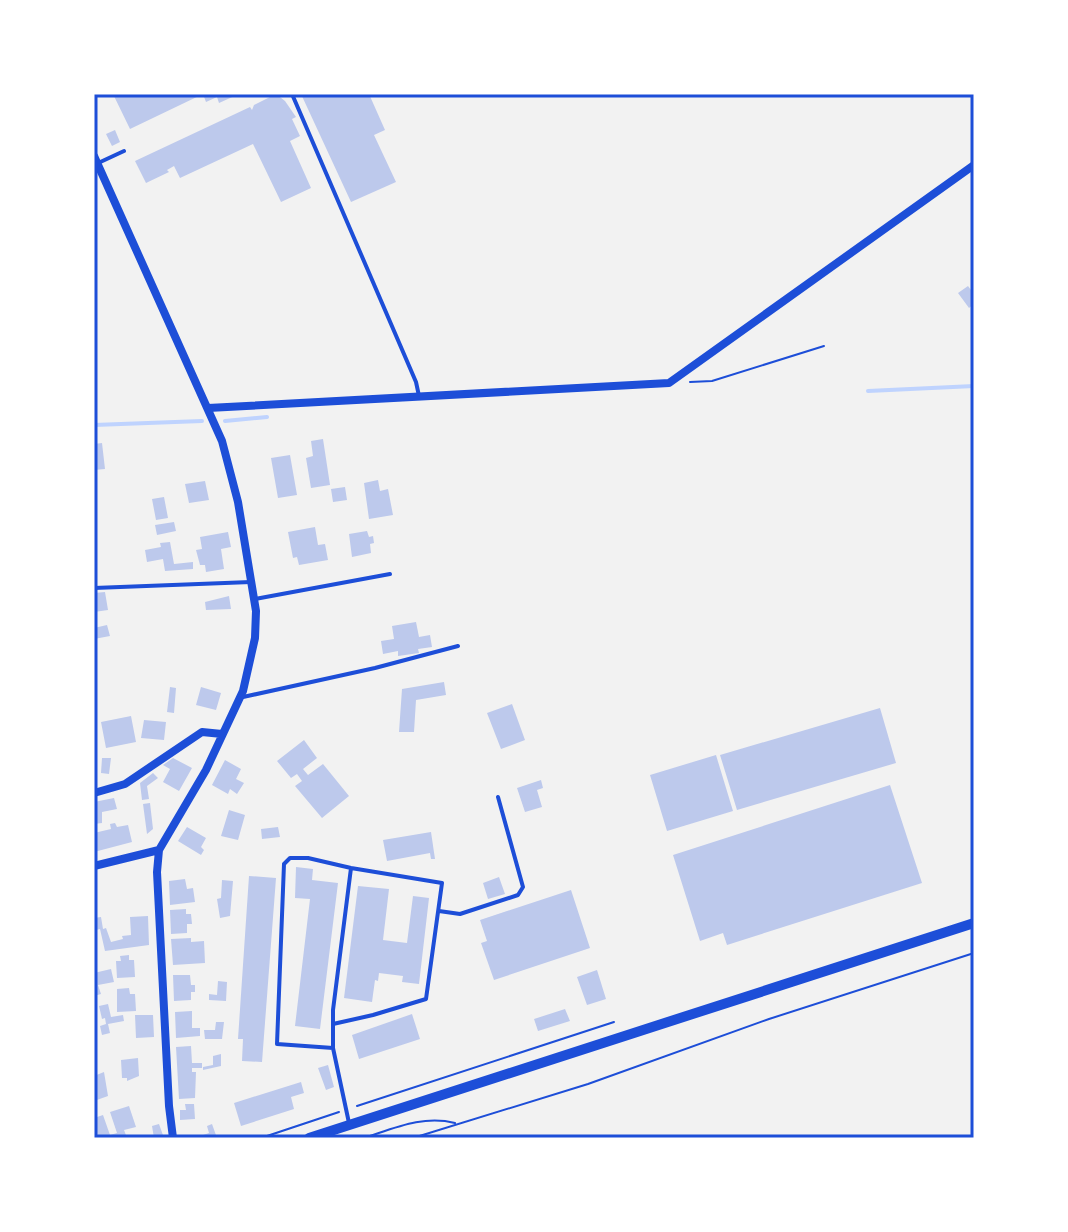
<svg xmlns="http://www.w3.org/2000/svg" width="1068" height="1232" viewBox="0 0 1068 1232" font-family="'Noto Sans',sans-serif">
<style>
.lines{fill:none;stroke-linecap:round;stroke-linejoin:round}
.stream{stroke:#bfd3fe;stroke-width:4}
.building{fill:#bdc9ec}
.path{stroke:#1d4ed8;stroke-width:2}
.service{stroke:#1d4ed8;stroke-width:4}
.minor{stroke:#1d4ed8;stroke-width:8}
.tertiary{stroke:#1d4ed8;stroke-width:10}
.neatline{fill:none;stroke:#1d4ed8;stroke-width:3}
</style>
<rect width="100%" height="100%" fill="#f2f2f2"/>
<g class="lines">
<!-- stream -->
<path class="stream" d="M868,391l106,-5
M225,421l42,-4
M94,425l108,-4"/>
</g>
<!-- building -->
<path class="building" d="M113,94h126l-20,9 -2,-6 -11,5 -3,-8 -73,35z
M276,94l9,7 11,16 -4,2 8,17 -10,5 21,47 -30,14 -28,-58 -73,34 -6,-12 -7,4 2,2 -23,11 -11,-22 115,-54 2,3 2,-5z
M301,94h68l16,36 -11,5 22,47 -45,20z
M115,130l5,12 -8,4 -6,-12z
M968,286l6,8v10l-5,4 -11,-15z
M323,439l7,46 -19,3 -5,-30 7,-2 -2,-15z
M102,443l3,26 -11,1v-26z
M290,455l7,40 -19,3 -7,-40z
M378,480l2,11 8,-2 5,26 -24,4 -5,-36z
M205,481l4,19 -20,3 -4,-19z
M345,487l2,13 -14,2 -2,-13z
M164,497l4,21 -12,2 -4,-21z
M174,522l2,9 -19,4 -2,-10z
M315,527l3,18 7,-1 3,16 -29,5 -2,-8 -4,1 -5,-26z
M367,531l2,6 4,-1 1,7 -4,1 1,9 -19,4 -3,-23z
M228,532l3,15 -10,2 3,20 -18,3 -1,-7h-5l-4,-15 6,-1 -2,-12z
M170,542l4,22 19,-2v7l-28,2 -2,-12 -16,3 -2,-12 16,-3 -1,-4z
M105,592l3,18 -14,2v-19z
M229,596l2,13 -25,1 -1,-8z
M416,622l3,15 11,-2 2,12 -14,2 1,4 -21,3v-5l-15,3 -2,-13 13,-2 -2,-13z
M107,625l3,11 -16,3v-11z
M444,682l2,13 -30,5 -2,32h-15l3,-43z
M170,687l6,1 -2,25 -7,-1z
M201,687l20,6 -5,17 -20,-5z
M512,704l13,36 -24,9 -14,-36z
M880,708l16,55 -159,47 -17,-55z
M131,716l5,26 -30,6 -5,-26z
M144,720l22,2 -2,18 -23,-2z
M304,740l13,18 -14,11 5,6 15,-11 26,32 -27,22 -27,-32 7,-5 -5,-7 -6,4 -14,-17z
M716,755l17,56 -66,20 -17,-56z
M102,758h9l-2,16 -8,-1z
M173,758l19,10 -13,23 -16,-9 7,-13 -7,-4z
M225,760l16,9 -5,10 8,4 -7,11 -7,-5 -2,5 -16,-9z
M153,773l5,5 -11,8 2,13 -7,1 -2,-17z
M541,780l2,8 -6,2 5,17 -17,5 -8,-24z
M890,785l32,98 -195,62 -4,-12 -23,8 -27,-86z
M114,798l3,11 -15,3v11l-8,1v-22z
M150,803l3,26 -6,5 -4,-30z
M229,810l16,5 -7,25 -17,-4z
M115,823l2,4 11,-2 4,17 -38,10v-19l17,-4 -1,-5z
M187,827l19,11 -5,9 3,3 -3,5 -23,-14z
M278,827l2,10 -18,2 -1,-10z
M431,832l4,27h-4l-1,-6 -43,8 -4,-21z
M296,867l17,2 -1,11 26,3 -18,146 -25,-3 15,-127 -15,-1z
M249,876l27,2 -14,184 -20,-1 1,-22h-5z
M499,877l6,17 -17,5 -5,-16z
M185,879l2,10 6,-1 2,14 -25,3 -1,-24z
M222,880l11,1 -3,35 -10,2 -3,-19 4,-1z
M358,886l31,3 -6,51 24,3 6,-47 16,2 -10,86 -17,-2 1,-6 -24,-3 -1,8 -3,-1 -3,22 -28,-4z
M571,890l19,58 -96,32 -13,-37 6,-2 -7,-21z
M186,909v5h5l1,10h-5v9l-16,1 -1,-24z
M148,916l1,29 -44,6 -5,-22 -4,1 -2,-12 7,-1 2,12 3,-1 5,14 12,-3 -1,-3 9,-1 -1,-18z
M191,938v4l13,-1 1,22 -32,2 -2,-26z
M129,955v5h5l1,17 -18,1 -1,-17h5l-1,-5z
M111,969l3,13 -16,3 3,9 -7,2v-23z
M597,970l9,29 -19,6 -10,-28z
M173,975h17l1,10h4v7h-4v8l-17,1z
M218,981l9,1 -1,19 -17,-1v-6l8,1z
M129,988l1,6h5l1,17 -19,1v-23z
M108,1004l3,13 12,-2 1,6 -16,3 2,9 -8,2 -2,-9 6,-2 -1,-6 -3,1 -3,-13z
M565,1009l5,12 -32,10 -4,-12z
M192,1011v17h8v8l-24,2 -1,-26z
M412,1014l8,25 -61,20 -7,-24z
M135,1015h18l1,22 -18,1z
M216,1022h8l-2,17h-17l-1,-9h11z
M191,1046l1,17h10v5h-10v4h4l-1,26 -16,1 -3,-52z
M221,1054v12l-18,4v-3l10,-2v-9z
M138,1058l1,18 -12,5v-3h-5l-1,-18z
M328,1065l6,22 -8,3 -8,-22z
M104,1072l4,24 -14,5v-25z
M301,1082l3,11 -13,4 3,12 -53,17 -7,-23z
M185,1104h9l1,15 -15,1v-10h6z
M129,1106l7,21 -12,3 3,8h-29l-4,-20 9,-3 7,20 7,-2 -7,-21z
M159,1124l5,14h-10l-2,-12z
M212,1124l5,14h-23l15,-5 -2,-7z"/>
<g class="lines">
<!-- path -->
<path class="path" d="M690,382l22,-1 112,-35
M357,1106l257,-84
M261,1138l78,-26
M364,1138c31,-10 59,-23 91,-15
M413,1138l175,-54 181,-65 205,-66"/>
<!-- service -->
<path class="service" d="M292,94l124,288 3,14
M96,164l28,-13
M94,588l157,-6
M255,599l135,-25
M243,697l132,-29 83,-22
M439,911l21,3 58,-19 5,-8 -25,-90
M333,1048l-56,-4 7,-180 6,-6h18l43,10 91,15 -16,116 -53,16 -40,9
M349,1123l-16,-75v-38l18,-142"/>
<!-- minor -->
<path class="minor" d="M94,156l128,285 16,61 18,109 -1,27 -12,53 -37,79 -47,80 -2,22 12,234 4,32
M208,408l461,-25 305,-218
M94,793l31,-9 77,-52 20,2
M94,866l65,-16"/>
<!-- tertiary -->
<path class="tertiary" d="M309,1138l665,-215"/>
</g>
<!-- border -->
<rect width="1068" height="1232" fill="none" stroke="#ffffff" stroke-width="192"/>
<rect x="96" y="96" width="876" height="1040" class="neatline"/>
</svg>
